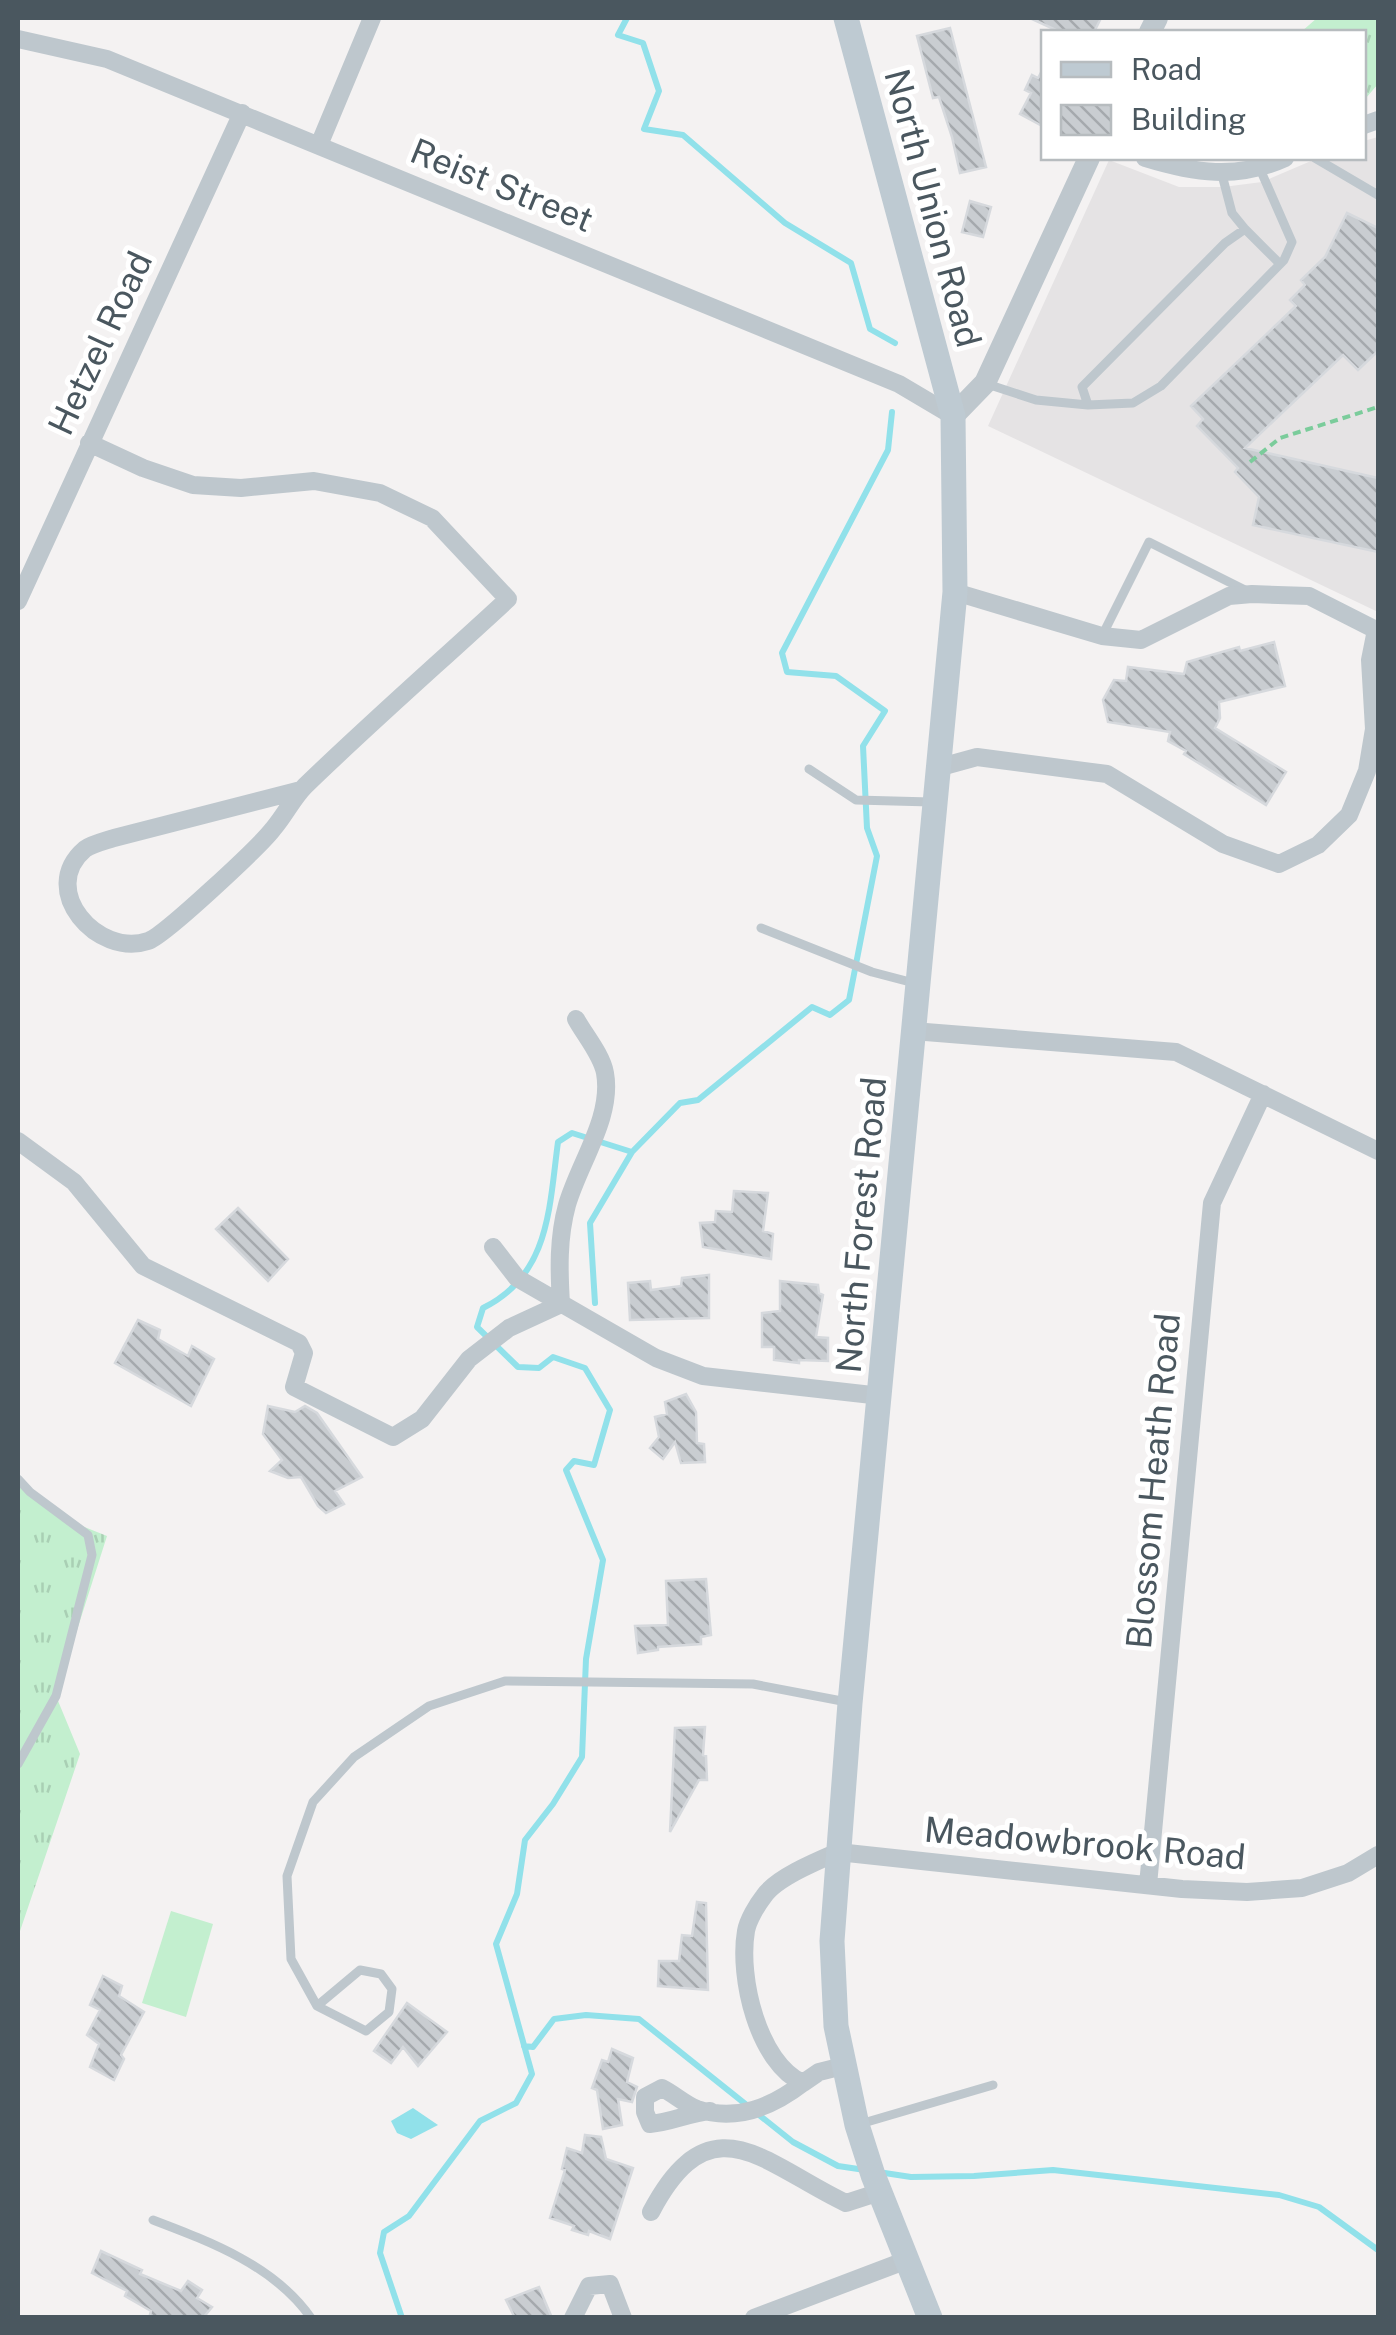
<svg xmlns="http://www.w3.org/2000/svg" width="1396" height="2335" viewBox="0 0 1396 2335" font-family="'Public Sans',sans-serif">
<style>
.education{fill:#e5e3e4}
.grass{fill:url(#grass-tufts)}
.pitch{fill:#c3efcf}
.water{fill:#91e1ea}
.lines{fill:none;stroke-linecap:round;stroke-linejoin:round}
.stream{stroke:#91e1ea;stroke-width:6}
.building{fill:url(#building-back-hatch);stroke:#d6d9dd;stroke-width:2.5}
.path{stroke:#7bcc9b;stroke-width:4;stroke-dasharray:8 5;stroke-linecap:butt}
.service{stroke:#bec7cd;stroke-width:9}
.minor{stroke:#bec7cd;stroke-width:18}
.tertiary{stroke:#bec7cd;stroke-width:22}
.secondary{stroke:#becad2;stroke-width:25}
.labels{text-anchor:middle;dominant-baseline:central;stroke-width:10;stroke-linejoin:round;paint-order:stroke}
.street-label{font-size:35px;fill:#4a575f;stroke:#fff}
</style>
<defs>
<pattern id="grass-tufts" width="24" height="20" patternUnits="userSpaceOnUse" patternTransform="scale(2.5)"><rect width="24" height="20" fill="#c3efcf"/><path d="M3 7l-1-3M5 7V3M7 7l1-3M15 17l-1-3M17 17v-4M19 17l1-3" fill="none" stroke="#a9cfb4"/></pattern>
<pattern id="building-back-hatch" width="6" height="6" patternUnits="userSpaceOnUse" patternTransform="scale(2.5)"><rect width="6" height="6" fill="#c9cdd1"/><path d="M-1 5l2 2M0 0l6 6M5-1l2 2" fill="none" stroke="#a5a9ad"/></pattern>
</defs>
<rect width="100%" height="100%" fill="#f4f2f2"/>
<!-- education -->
<path class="education" d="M1378,137v475l-390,-186 121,-266 70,27h44l39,-5 56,-24h46v-17z"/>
<!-- grass -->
<path class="grass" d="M1317,18h61v66l-12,14h-2v-66h-63z
M18,1484l59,40 30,12 -51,160 24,58 -62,183z"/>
<!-- pitch -->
<path class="pitch" d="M171,1911l42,13 -27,93 -44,-14z"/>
<!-- water -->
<path class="water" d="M413,2108l25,17 -27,14 -14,-6 -6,-12z"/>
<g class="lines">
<!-- stream -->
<path class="stream" d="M627,18l-9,17 25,8 16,48 -15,38 39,6 102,88 66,40 19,66 25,14
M595,1303l-5,-80 42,-71
M524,2046l9,1 21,-28 32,-4 53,4 154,123 45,24 27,4
M878,2172l33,5 63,-1 79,-6 226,25 40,12 59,43
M402,2318l-22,-65 4,-21 25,-16 71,-95 36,-18 16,-29 -36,-130 21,-50 8,-54 28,-36 29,-47 4,-98 17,-99 -37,-90 8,-9 20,4 16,-55 -25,-42 -32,-11 -14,11 -21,-1 -41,-40 6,-19c67,-33 66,-100 75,-166l14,-9 60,19 48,-49 18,-3 114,-93 18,8 19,-15 28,-144 -10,-28 -4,-82 22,-35 -49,-35 -49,-4 -5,-19 106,-203 4,-38"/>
</g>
<!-- building -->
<path class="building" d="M1030,18h71l-7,14h-34z
M950,28l36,139 -26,6 -8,-36 -13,-40 -6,1 -16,-62z
M1044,67v60l-24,-13 11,-21 -6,-3 7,-15 6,3z
M970,201l21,6 -8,30 -21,-5z
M1347,213l31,15v123l-20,19 -15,-15 -98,93 133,30v74l-125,-27 6,-28 -24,-25 3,-4 -41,-42 6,-7 -12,-13 105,-100 -6,-6 15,-15 -4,-5 24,-23z
M1274,642l11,44 -66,16 1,16 -5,10 71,44 -20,33 -82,-51 2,-3 -18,-10 2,-9 -62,-10 -5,-22 11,-20 12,1 2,-14 56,7 3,-12 52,-15 1,4z
M734,1191l34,2 -5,38 10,3 -2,25 -68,-12 -3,-24 15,-1 1,-11 16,1z
M238,1208l50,51 -20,22 -52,-52z
M709,1275v43l-79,2 -2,-37 22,-2 1,9 30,-4 1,-8z
M780,1281l38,4 1,8 4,2 -7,42 12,1v23l-29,-1v3l-25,-3v-13h-12v-34l18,-2z
M138,1320l22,10 -2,9 30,17 4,-10 22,13 -23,47 -76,-43z
M686,1394l10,18 1,31 7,1 1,18 -24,1 -6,-21 -12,17 -13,-11 9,-11 -4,-20 12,-3 -2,-12z
M268,1406l27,6 10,-6 12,7 45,64 -27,14 9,13 -18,9 -8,-7 -17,-29 -13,1 -18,-7 12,-11 -19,-26z
M706,1579l5,56 -10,2v7l-43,3v3l-20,3 -3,-27 33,-1 -2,-44z
M705,1727l-2,28 3,1 1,24h-8l-29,52 5,-104z
M697,1902l9,1 2,87 -50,-4 1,-25h20l3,-26 10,1z
M103,1976l19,10 -3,10 25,16 -23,43 3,4 -10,21 -24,-13 9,-23 -12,-9 13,-25 -10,-5z
M407,2003l40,29 -29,34 -15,-19 -12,16 -17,-12z
M612,2049l21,9 -6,24 10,5 -5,15 -14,-3 4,26 -19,4 -6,-39 -5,-2 10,-28 6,2z
M585,2135l16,2 5,22 27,9 -23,71 -21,-8 -1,4 -16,-5 2,-4 -24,-8 15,-48 -3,-1 5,-21 15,5z
M101,2251l41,19 -2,4 41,17 7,-10 14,9 -5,8 15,9 -9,11h-54l2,-7 -26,-15 2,-5 -35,-18z
M539,2287l13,31h-37l-9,-18z"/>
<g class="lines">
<!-- path -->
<path class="path" d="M1250,462l30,-24 98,-31"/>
<!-- service -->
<path class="service" d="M1315,158l63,37
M1221,171l11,42 13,16 -20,14 -143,144 6,18 45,-2 28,-17 123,-126 8,-18 -32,-73
M1245,229l35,35
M987,384l49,16 52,5
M1102,636l47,-94 96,48
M809,769l47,31 75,2
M761,928l111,44 42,11
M18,1479l12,13 58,43 4,20 -36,141 -38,68
M317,2006l43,-36 21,4 11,15 -3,23 -23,19 -49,-25 -26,-47 -4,-83 26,-74 41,-45 75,-51 76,-25 248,3 94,18
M860,2124l133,-39
M153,2220c58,22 122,46 158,98"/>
<!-- minor -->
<path class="minor" d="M18,39l89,20 792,325 54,32
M1364,125l14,-5
M319,145l53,-127
M1145,158c49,15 92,22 140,0
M89,443l54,25 50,17 48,3 73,-7 66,12 52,25 76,81c-67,62 -137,123 -203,187 -12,12 -20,29 -32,43 -13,17 -109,107 -125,112 -50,17 -111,-51 -63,-92 7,-5 20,-8 29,-11l187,-48
M18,601l224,-488
M937,768l40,-11 130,17 116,70 56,20 39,-19 31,-30 18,-44 7,-42 -4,-69 6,-30 -67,-34 -57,-2 -23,2 -88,44 -39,-4 -147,-44
M913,1031l263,21 202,99
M18,1141l56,41 69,84 156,77 5,10 -10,34 99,50 29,-18 47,-60 40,-31 52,-24c-2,-34 -3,-66 6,-99 12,-42 46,-88 38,-132 -3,-18 -21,-39 -29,-54
M493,1247l24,31 139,80 47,18 178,20
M1148,1885l64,-682 51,-109
M843,2066l-24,6 -16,11c-45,-20 -65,-106 -57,-152 2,-11 11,-26 18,-35 12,-18 53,-35 74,-44l344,37 65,3 55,-4 46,-15 30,-18
M710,2111c-21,2 -38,11 -60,13l-5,-12v-15l17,-9c12,6 24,17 35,21 40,13 75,-2 106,-26
M651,2212c60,-114 113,-48 195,-9l34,-11
M573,2318l16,-32 21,-2 13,34
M754,2318l153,-58"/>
<!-- tertiary -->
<path class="tertiary" d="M1150,32l7,-14
M953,416l32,-33 104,-225"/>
<!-- secondary -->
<path class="secondary" d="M846,18l107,398 2,176 -105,1111 -18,238 4,85 21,99 16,50 57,143"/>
</g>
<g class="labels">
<!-- street labels -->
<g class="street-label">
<text transform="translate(502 185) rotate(22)">Reist Street</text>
<text transform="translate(933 208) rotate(75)">North Union Road</text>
<text transform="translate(100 343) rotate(-65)">Hetzel Road</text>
<text transform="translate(861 1225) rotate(-85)">North Forest Road</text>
<text transform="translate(1153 1481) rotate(-85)">Blossom Heath Road</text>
<text transform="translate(1085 1843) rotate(5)">Meadowbrook Road</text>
</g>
</g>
<!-- border -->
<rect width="1396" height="2335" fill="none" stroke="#4a575f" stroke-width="40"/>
<!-- legend -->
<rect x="1041" y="30" width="325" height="130" fill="#ffffff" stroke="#b7bcbf" stroke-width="2.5"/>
<rect x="1061" y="62" width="50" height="15" fill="#becad2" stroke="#b7bcbf" stroke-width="2.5"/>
<text x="1131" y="80" font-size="30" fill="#4a575f">Road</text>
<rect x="1061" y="105" width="50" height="30" fill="url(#building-back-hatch)" stroke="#b7bcbf" stroke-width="2.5"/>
<text x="1131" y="130" font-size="30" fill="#4a575f">Building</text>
</svg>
